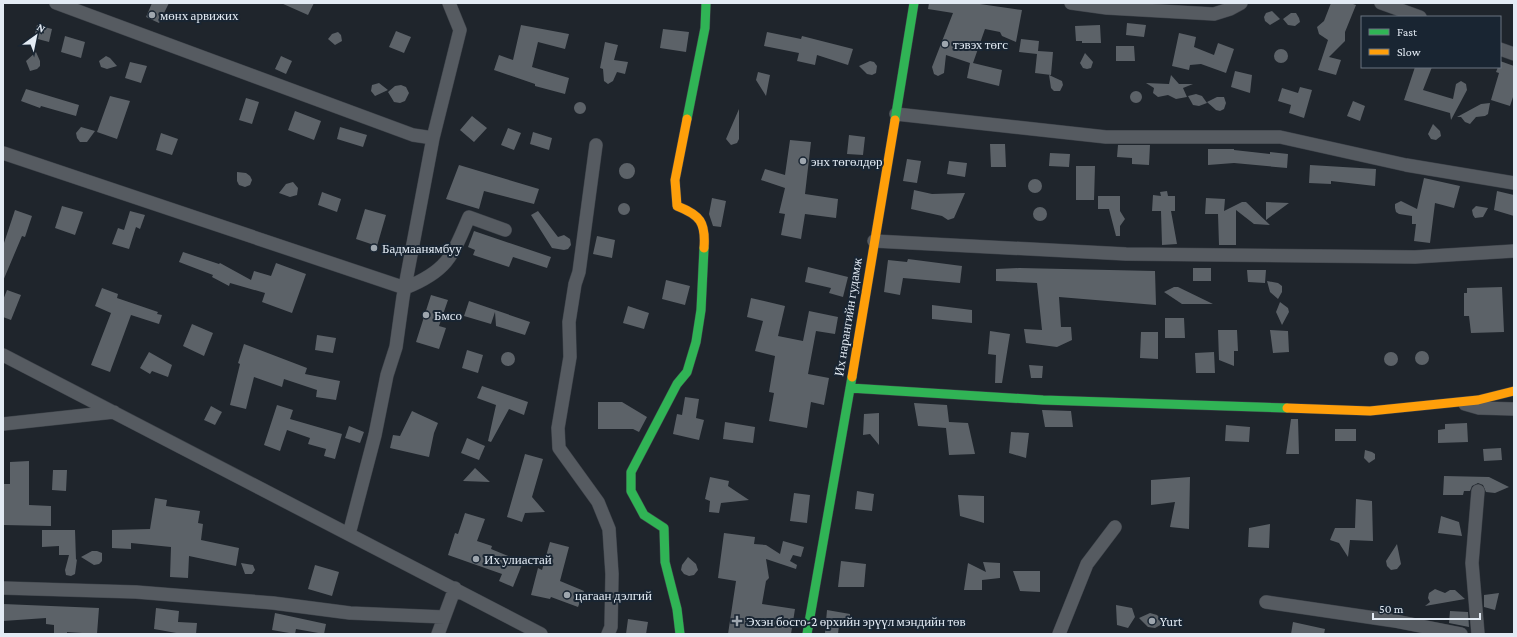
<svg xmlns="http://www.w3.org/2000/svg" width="1517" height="637" viewBox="0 0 1517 637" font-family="'Crimson Pro',serif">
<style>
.building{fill:#5c6268}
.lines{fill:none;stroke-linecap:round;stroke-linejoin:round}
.street-casing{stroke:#3d4249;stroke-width:14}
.fast-casing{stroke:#3d4249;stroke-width:10}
.slow-casing{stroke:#3d4249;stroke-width:10}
.street{stroke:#565b61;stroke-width:13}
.fast{stroke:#30b455;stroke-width:9}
.slow{stroke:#ff9f0a;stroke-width:9}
.poi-dot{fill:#9ea6ae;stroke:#192532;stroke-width:1.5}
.labels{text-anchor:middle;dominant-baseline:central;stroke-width:4;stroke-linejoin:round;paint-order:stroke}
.poi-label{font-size:13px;fill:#e3ebf4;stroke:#192532;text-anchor:start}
.street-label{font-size:13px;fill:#e3ebf4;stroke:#192532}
</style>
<rect width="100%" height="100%" fill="#1f252c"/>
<!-- building -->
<path class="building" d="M152,3h17l-10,20 -13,-6z
M281,3h33l-6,12z
M929,3h44l49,7 -6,32 -14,-6 -2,-4 -15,-3 -12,34 29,7 -3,16 -32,-8 3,-15 -24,-8 -2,18 -6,3 -4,-2 -2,-7 21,-54 -25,-4z
M1331,3h19l6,2 -11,27v9l-16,16 12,3 -5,15 -18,-5 10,-30 -9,-6 -2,-7 7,-6z
M1272,11l8,8 -10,6 -5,-4 -1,-4 2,-4z
M1291,13h5l3,5 1,4 -5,4 -7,-1 -5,-6z
M1127,23l19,2 -2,12 -18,-2z
M37,25l15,4 -3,13 -15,-4z
M521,25l48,9 -4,15 -27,-7 -6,25 37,11 -4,16 -30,-8v-2l-41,-14 5,-15 14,5z
M1100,25l1,18h-19v-2h-6l-1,-15z
M663,29l26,3 -3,20 -26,-4z
M396,31l15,6 -7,16 -15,-6z
M338,32l3,3 1,6 -7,4 -7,-6 4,-5z
M767,32l34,7 1,-3 51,13 -5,16 -31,-10 -2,10 -18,-4 2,-8 -35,-7z
M1179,33l17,4 -2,10 20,8 4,-12 16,6 -8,24 -25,-9 -11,1 -1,5 -17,-4z
M65,36l20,6 -4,16 -20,-6z
M1021,39l18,2 -1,10 15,1 -2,23 -16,-2 2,-19 -18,-2z
M605,42l13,3 -4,15 14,2 -3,12 -8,-2 -4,9 -5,3 -4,-3 -1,-12 -3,-1z
M1116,46h18l1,15h-19z
M1274 56a7 7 0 1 1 14 0a7 7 0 1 1-14 0Z
M36,52l4,9v5l-3,3 -7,2 -4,-10z
M1085,53l8,9 -2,6 -4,1 -4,-1 -3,-5z
M106,56l4,2 7,8 -10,3 -6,-2 -2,-6z
M281,56l11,5 -6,13 -11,-5z
M870,61l4,1 3,4 -1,7 -4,2 -5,-1 -8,-8z
M1500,61l14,5v28l-4,12 -19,-6 8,-27 -3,-1 2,-5h2z
M130,62l17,4 -6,17 -16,-5z
M1415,67h17l-9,23 30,9 3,-15 5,-3 5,3 1,6 -16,30 -1,-7 -46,-13z
M1235,71l17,4 -2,18 -19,-6z
M758,72l12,3 -4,21 -10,-16z
M1049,75l13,6 1,4 -3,6h-6l-3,-3z
M1171,75l8,9h14l-10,4 4,9 -11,2 -8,-4 -10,2 -5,-4 1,-5 -8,-5 23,1z
M379,83l9,7 -13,6 -4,-5 1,-6z
M401,85l5,2 3,6 -4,8 -5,2 -6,-1 -6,-10 7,-6z
M1300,87l12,3 -8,28 -15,-5 2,-8 -13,-4 4,-13 16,5z
M26,89l53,16 -3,11 -35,-10 -1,2 -19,-7z
M1130 97a6 6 0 1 1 12 0a6 6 0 1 1-12 0Z
M1196,94l6,2 5,7 -8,3 -6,-1 -5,-9z
M110,96l20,5 -13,38 -20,-7z
M1217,97h7l2,6 -2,6 -4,2 -4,-1 -9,-8z
M246,98l13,4 -7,22 -13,-4z
M1353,101l12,5 -5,15 -13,-5z
M574 108a6 6 0 1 1 12 0a6 6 0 1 1-12 0Z
M1490,103l-2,11 -3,2 -9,1 -6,7 -5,-2 -4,-5h-4l24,-13z
M739,109v30l-2,4 -6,2 -5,-6z
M295,111l26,10 -7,19 -26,-10z
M472,116l15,12 -13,14 -14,-12z
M1433,124l7,7 1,5 -5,4 -5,-1 -3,-5z
M81,127l14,4 -8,11h-7l-3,-4 -1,-5z
M340,127l27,8 -4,12 -26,-8z
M508,128l13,5 -7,17 -13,-5z
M533,132l19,6 -3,12 -19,-6z
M161,133l17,6 -6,16 -16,-5z
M849,135l16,2 -2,18 -16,-1z
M790,140l21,2 -6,52 33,5 -2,19 -31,-4 -4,25 -20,-4 4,-21 -6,-1 6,-25 -24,-8 4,-11 20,6z
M990,144h15l1,23h-15z
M1118,145h32l-1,20 -17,-1v-6l-15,-1z
M1208,149h26v1l36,4v-2l18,2 -1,14 -53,-5 -26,2z
M1050,153l20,1 -1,13 -20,-1z
M907,159l14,2 -4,22 -14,-2z
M949,161l18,2 -2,14 -18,-3z
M619 171a8 8 0 1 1 16 0a8 8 0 1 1-16 0Z
M459,165l80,24 -5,15 -50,-13 -5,18 -33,-10z
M1310,165l66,4 -1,17 -44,-5v3l-22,-1z
M1076,166h19l-1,34h-18z
M237,172l9,1 4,3 2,4 -2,5 -5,2 -6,-2 -2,-4z
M1424,178l36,8 -6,22 -19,-5 -5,40 -16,-2 2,-17h-4v-8l-13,-2 -3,-2 -1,-4v-4l6,-3 16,8z
M1028 186a7 7 0 1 1 14 0a7 7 0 1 1-14 0Z
M293,182l5,6 -1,7 -7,2 -11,-4 7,-9z
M914,190l18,4 33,-1 -11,25 -6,2 -6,-4 -31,-7z
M1167,191l1,5h7v15h-4l6,33 -15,1 -1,-34h-9l1,-16 8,1 -1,-4z
M1497,191l17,4v21l-20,-6z
M322,192l19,7 -4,13 -19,-7z
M1098,196h22v15l5,8 -5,7v10h-4l-7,-27h-11z
M712,198l14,3 -5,26 -8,-1 -4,-12z
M1206,198l19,1 -1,12 18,-9h4l24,23 -16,-1 -18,-14v35h-17l-1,-31h-13z
M1266,202l23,1 -23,17z
M618 209a6 6 0 1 1 12 0a6 6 0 1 1-12 0Z
M62,206l21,6 -8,23 -20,-7z
M1476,206l12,2 -5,9 -8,1 -2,-3 -1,-5z
M1033 214a7 7 0 1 1 14 0a7 7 0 1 1-14 0Z
M365,209l21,6 -9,31 -21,-7z
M15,210l17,6 -7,21 -3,-1 -19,45v-35z
M130,211l15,4 -5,14 -4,-2 -7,22 -17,-5 6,-16 6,2z
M538,211l20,26 6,-2 6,4 1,6 -3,4 -4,1 -12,-2 -21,-33z
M474,231l77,26 -4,11 -34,-11 -4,10 -36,-12 2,-5 -7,-3z
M597,236l18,4 -3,18 -19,-4z
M183,252l36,12 1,-1 31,17 3,-9 17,5 5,-13 30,11 -14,39 -30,-11 3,-9 -35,-10 -1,3 -17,-9 1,-2 -34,-13z
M908,259l54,7 -2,17 -57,-5 -3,17 -16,-3 4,-32 19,2z
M808,267l40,10 -5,20 -14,-4 2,-5 -26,-6z
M1019,268l136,3 1,34 -97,-8 2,30h10l1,13 -15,7 -31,-4 -2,-14 18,1 -5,-47 -41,-2v-12z
M1193,268h18v13h-18z
M1247,270h19l-1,13 -17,-1z
M666,280l24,6 -5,19 -23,-6z
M1267,281l11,2 4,3v6l-4,7 -8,-7z
M1174,287h4l35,17h-31l-18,-12z
M1502,287l2,45 -33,1 -2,-17h-5v-23h3v-5z
M102,288l16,6 -1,4 41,14 -1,2 5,1 -3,9 -28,-9 -21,57 -19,-7 20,-52 -16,-7z
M7,290l14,5 -10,25 -8,-3v-17z
M431,295l17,5 -9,26 7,2 -7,21 -23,-7z
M751,298l34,8 -7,30 25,5 6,-30 29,6 -3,17 -19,-3 -8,43 21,4 -5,27 -13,-3 -4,26 -38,-7 5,-28 -5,-1 6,-36 -20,-5 8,-30 -16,-4z
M469,301l61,21 -5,13 -29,-9 -1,-14 -4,12 -27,-8z
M1280,302l8,6 1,4 -7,13 -6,-13z
M932,305l40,5v13l-40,-4z
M628,306l21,7 -5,16 -21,-6z
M1165,318h19l1,20h-20z
M192,324l21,9 -9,23 -21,-10z
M1218,330h19l1,21h-4v15l-15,-6z
M1270,330l18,1 1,21 -16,1z
M990,331l20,3 -8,49h-7l1,-28 -8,-1z
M1141,332h17v27l-18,-1z
M317,335l19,3 -3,15 -18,-3z
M244,344l63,24 -2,6 35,7 -4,19 -20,-3 1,-7 -33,-11 -2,8 -28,-10 -8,32 -16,-4 10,-41 -2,-1z
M467,350l16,5 -5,18 -16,-5z
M1415 358a7 7 0 1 1 14 0a7 7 0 1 1-14 0Z
M149,352l23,13 -4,12 -16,-6 -2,3 -10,-6z
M1214,352l1,21h-19l-1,-20z
M1384 359a7 7 0 1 1 14 0a7 7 0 1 1-14 0Z
M501 359a7 7 0 1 1 14 0a7 7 0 1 1-14 0Z
M1029,365l14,1 -1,12h-11z
M482,386l46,16 -4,13 -15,-6 -18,33 -3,-1 8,-36 -19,-7z
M685,397l14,2 -3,19 8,2 -5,20 -26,-6 4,-20 5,1z
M598,402h24l25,15 -8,15 -6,-3h-35z
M914,403l33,2 2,17 19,1 7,31 -26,1 -3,-27 -28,-2z
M277,405l16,5 -3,9 52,15 -7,25 -11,-3 2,-7 -18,-5 2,-6 -23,-8 -7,21 -16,-6z
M211,406l11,6 -7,13 -11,-5z
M1042,410l29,1 2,16h-28z
M412,411l26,12 -4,10 -5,24 -39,-9 3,-13 7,1z
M879,413v32l-9,-11 -7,1 1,-21z
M1291,419h7l1,35h-13z
M725,422l30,5 -2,16 -30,-4z
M1467,423l1,19 -30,1v-13l7,-1v-5z
M1226,425l24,2 -1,15 -24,-1z
M349,426l15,6 -4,11 -15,-5z
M1335,429h21v12h-21z
M1011,432l18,1 -3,25 -17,-5z
M467,438l18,8 -6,14 -18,-7z
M1501,448l1,12 -18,1 -1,-12z
M1365,450l7,2 3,2v5l-6,4 -5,-5z
M525,454l18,5 -11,38 13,15 -20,1 -3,9 -15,-5z
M29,461v44l22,1v20l-48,-1 1,-41h6v-22z
M475,468l15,14 -27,-1z
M53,470h14l-1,21 -14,-1z
M1444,476l45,1 20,10 -14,6 -9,-1 -3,-7 -5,-2 -6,3 -2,5h-6l-1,4h-20z
M710,477l19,4 -1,5 21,14 -28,3 -2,10 -10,-1 1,-11 -5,-2z
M1190,477l-1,52 -19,-2 5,-25 -24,3v-25z
M857,491l17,3 -2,17 -17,-2z
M794,493l16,2 -3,28 -17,-2z
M958,495l26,1v27l-24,-7z
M155,498l12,2 -1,6 34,5 -2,12 5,1 -2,16 38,8 -3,18 -47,-10 -1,22 -18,-1 1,-30 -40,-4v6l-19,-1v-18l38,-1z
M1356,499l16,2 1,40 -23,-1 -2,17 -9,-14 -9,-3 5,-12h20z
M465,513l20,6 -8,22 15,5 -1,3 32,13 -10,25 -14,-6 3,-7 -54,-19 7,-22 3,1z
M1441,516l18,6 3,14 -24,-3z
M1270,524l-1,24 -21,-1 1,-19z
M42,530h33l1,30 1,-1 -2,15 -4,2 -5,-1 -1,-5 4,-15h-10v-9l-17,1z
M724,533l31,4 -1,7 12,1 14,9 3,-13 21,6 -3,10 -8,-2 -3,6 7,4 -1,4 -30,-10 3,19 -3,3 -4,23 33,5 -4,25h-63l8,-53 -18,-3z
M550,542l19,5 -9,34 24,10 -6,16 -27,-10 -1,2 -19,-4 7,-27 4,2z
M1397,544l4,20 -4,5 -6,1 -4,-4 -1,-5z
M92,551h5l5,2v8l-3,3 -5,1 -13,-8z
M688,557l8,7 2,6 -4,5 -5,1 -5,-2 -3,-4 1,-5z
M841,561l25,3 -2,23h-26z
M983,562l17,1v15l-18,2v10h-18l4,-27 18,9z
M241,563l12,2 2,5 -3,4h-7z
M315,565l24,7 -7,24 -24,-7z
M1013,571h27v21l-20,-1z
M1435,589l10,4 5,-3h5l10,9 -40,7 5,-4 -2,-4 1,-5z
M1499,593l-4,17 -11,-3v-12z
M3,604l96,4 -2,26 -30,-2v2h-13v-9l-8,-1v-6l-43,3z
M1116,605l16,3 3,9 -7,11 -11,-3z
M156,608l23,3 -1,11 19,1 -1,11h-14l-28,-5z
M827,610l23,4 -1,12 -10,-1 -1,9 -13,-1z
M1450,611l18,1 1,15 -20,-4z
M275,613l51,11 -2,10 -28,-5 -1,5 -23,-4z
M1150,613l7,2 7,8 -9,5 -7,-1 -9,-9z
M628,619l20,3 -2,12h-20z
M1293,622l32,7 -1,5h-33z"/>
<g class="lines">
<!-- street casing -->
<g class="street-casing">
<path id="street" d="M56,3l357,132 20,3
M1071,3l36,5 107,6 16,-5 11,-6
M1381,3l39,14
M1500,49l14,5
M896,114l210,23h174l126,28 108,18
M596,145l-17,127 -4,12 -6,38 1,35 -12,71 1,20 39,54 11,27 3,45 -1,53 -3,7
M3,153l402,135c42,-17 47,-31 64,-71l36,13
M874,241l252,13 289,3 99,-6
M3,355l538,279
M1465,404l14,4 35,1
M3,424l111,-12
M1478,491l-6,72 6,71
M349,534l26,-99 12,-60 9,-28 7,-50 30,-159 27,-108 -11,-27
M3,588l133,4 137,11 77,10 94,4
M1266,602l129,19 66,13
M438,634l17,-46
M1059,634l28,-70 28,-37"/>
</g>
<!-- fast casing -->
<g class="fast-casing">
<path id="fast" d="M687,119l18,-91 1,-25
M895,120l19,-117
M850,388l193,12 244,8
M680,634l-3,-25 -12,-47 -1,-34 -20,-13 -13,-24v-19l46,-88 10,-12 9,-30 5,-32 3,-62
M807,634l45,-257"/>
</g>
<!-- slow casing -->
<g class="slow-casing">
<path id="slow" d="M687,119l-12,61 2,26c23,9 29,16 27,42
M852,377l43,-257
M1287,408l83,3 108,-11 36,-9"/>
</g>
<!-- street -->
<use href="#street" class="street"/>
<!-- fast -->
<use href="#fast" class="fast"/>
<!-- slow -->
<use href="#slow" class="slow"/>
</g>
<!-- markers -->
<g class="poi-dot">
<circle cx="152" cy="15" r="4"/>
<circle cx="945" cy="44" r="4"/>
<circle cx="803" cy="161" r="4"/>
<circle cx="374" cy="248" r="4"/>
<circle cx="426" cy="315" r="4"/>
<circle cx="476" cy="559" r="4"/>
<circle cx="567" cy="595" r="4"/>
<path d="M735 615h4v4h4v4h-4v4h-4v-4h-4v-4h4z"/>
<circle cx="1152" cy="621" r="4"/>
</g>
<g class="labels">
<!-- poi labels -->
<g class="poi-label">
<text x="160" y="15">мөнх арвижих</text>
<text x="953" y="44">тэвэх төгс</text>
<text x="811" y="161">энх төгөлдөр</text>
<text x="382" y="248">Бадмаанямбуу</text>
<text x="434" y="315">Бмсо</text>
<text x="484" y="559">Их улиастай</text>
<text x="575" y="595">цагаан дэлгий</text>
<text x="746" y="621">Эхэн босго-2 өрхийн эрүүл мэндийн төв</text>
<text x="1160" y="621">Yurt</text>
</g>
<!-- street labels -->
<g class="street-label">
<text transform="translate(848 317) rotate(-81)">Их нарангийн гудамж</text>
</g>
</g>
<!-- border -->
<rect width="1517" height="637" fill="none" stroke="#e3ebf4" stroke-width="8"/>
<!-- legend -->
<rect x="1361" y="16" width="140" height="52" fill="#192532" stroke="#6a7480"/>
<rect x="1369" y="29" width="20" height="6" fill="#30b455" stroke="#6a7480"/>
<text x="1397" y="36" font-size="12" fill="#e3ebf4">Fast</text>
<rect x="1369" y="49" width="20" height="6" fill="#ff9f0a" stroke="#6a7480"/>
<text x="1397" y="56" font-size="12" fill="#e3ebf4">Slow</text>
<!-- north arrow -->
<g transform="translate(36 36) rotate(33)" stroke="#192532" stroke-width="3" paint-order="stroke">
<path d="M0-3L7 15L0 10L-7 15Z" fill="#e3ebf4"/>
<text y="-6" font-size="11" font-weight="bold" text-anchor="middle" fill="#e3ebf4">N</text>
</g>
<!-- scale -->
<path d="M1373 613v6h107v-6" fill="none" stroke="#e3ebf4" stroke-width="2"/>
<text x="1379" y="613" font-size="12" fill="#e3ebf4" stroke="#192532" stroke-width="3" paint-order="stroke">50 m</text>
</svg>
